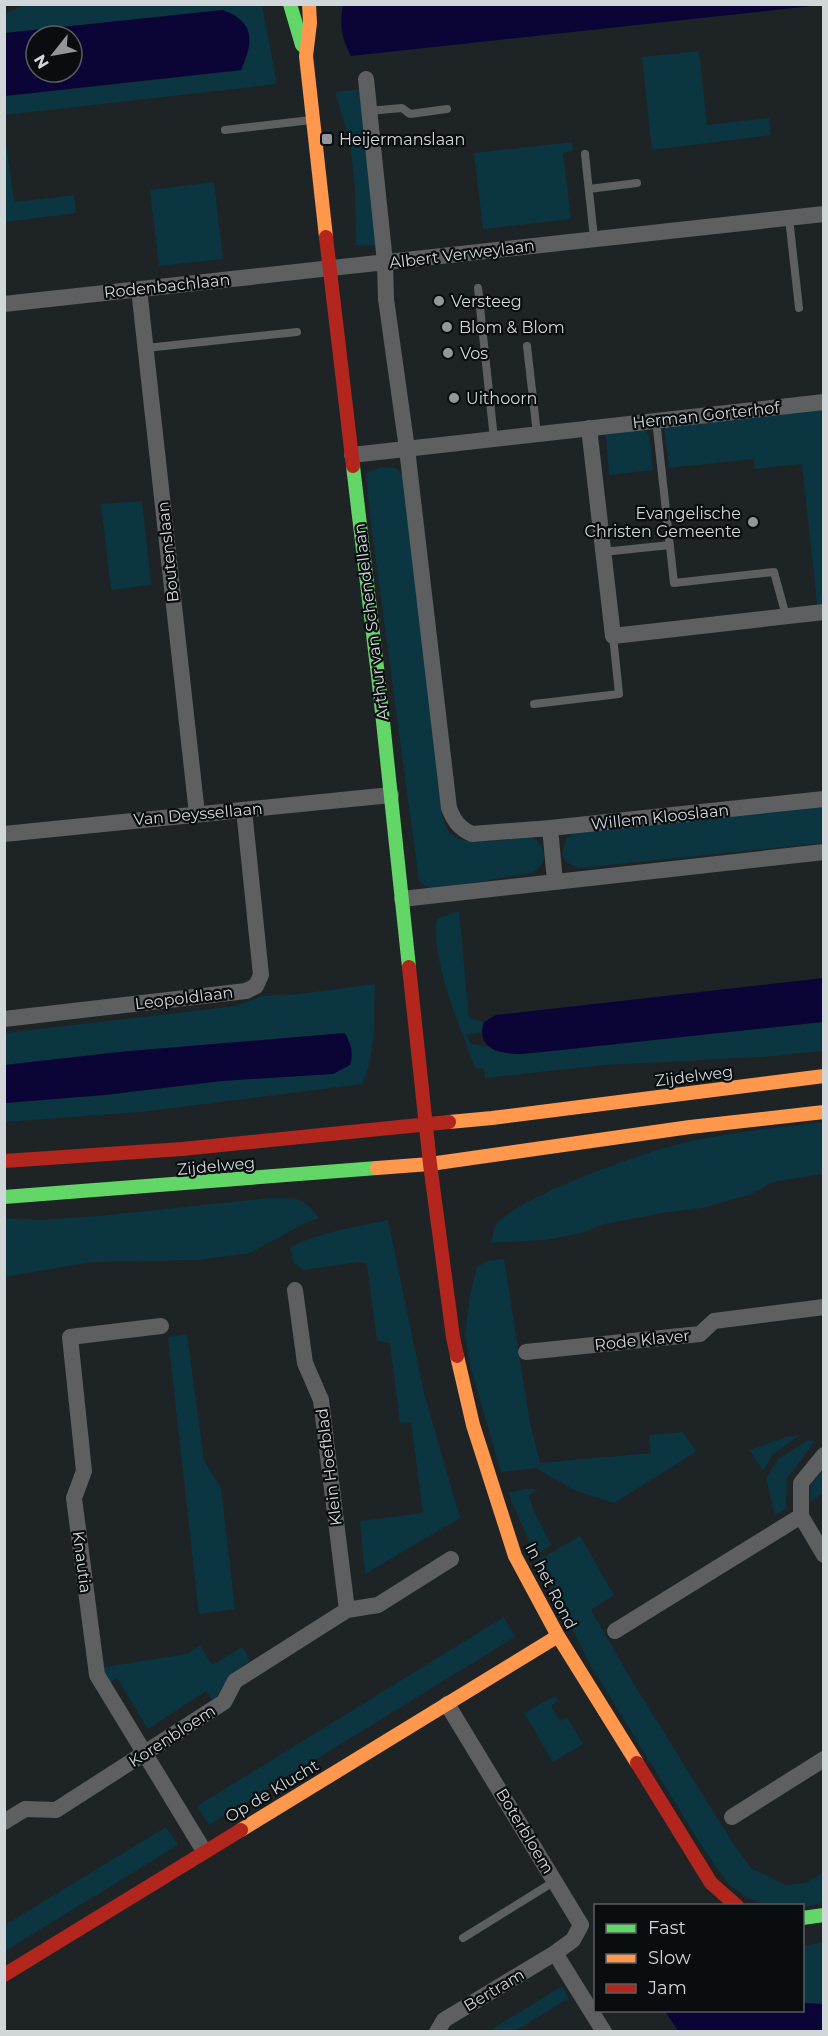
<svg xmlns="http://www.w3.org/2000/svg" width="828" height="2036" viewBox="0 0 828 2036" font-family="Montserrat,sans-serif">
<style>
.green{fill:#0b3541}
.water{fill:#0b0537;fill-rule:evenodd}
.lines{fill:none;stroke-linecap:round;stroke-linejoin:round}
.lane{stroke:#5d5f60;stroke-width:8}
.street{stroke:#5d5f60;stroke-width:16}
.fast{stroke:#63d668;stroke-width:14}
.slow{stroke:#ff974d;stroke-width:14}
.jam{stroke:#b3261e;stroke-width:14}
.poi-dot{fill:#92989a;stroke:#090d0f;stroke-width:2}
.labels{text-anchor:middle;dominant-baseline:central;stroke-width:4.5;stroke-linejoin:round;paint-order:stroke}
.poi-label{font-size:16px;fill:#d1d7d9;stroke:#090d0f;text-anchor:start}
.street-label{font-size:16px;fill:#d1d7d9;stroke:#090d0f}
</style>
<rect width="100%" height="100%" fill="#1e2425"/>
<!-- green -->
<path class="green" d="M25,4l237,1 15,79 -272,31v-19l231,-25 -13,-61 -218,23 -1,-18z
M699,51l8,74 62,-7 2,17 -119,15 -10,-93z
M360,89l17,156h-21l-1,-59 -6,-48 -14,-46z
M4,127l10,75 60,-7 2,18 -71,9z
M572,142l1,9 -10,2 8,66 -88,10 -9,-76z
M214,182l9,77 -64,7 -9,-76z
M823,408v195l-6,1 -15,-140 -47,5 -2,-10 -84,9 -5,-42z
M645,429l4,7 4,34 -44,5 -3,-40z
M381,467l14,1 9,8 38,340c2,5 4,13 8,17 15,16 61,6 80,3 17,10 21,27 1,37l-95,16 -8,-2 -9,-6 -48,-357 -5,-51z
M142,501l9,84 -40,5 -10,-86z
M823,805v38l-244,25 -13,-6 -4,-8 4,-15 8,-6z
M459,911l10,107 15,4 -3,10 -15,3 5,9 18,3 8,5 26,2 300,-32v29l-61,6 -158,8 -119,13 -1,-9 -9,-1c-13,-36 -46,-113 -38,-149z
M375,984c-2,32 2,70 -13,100l-221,28 -136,10v-19l99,-8 118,-14 123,-48 -226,19 -114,13v-32l232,-27 25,-10 37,-2z
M823,1122v52l-50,8 -24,13 -47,13 -40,5 -58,11 -22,9 -37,7 -54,3c2,-5 2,-14 5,-18 21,-28 146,-72 183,-81 47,-12 96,-15 144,-22z
M270,1198c27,1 32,-3 49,20l-12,4 -57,31 -53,7 -105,2 -87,15v-59l36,2 58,-4z
M388,1220l36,173 36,125 -95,56 -5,-53 63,-8 -12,-91 -11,1 -10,-80 -13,-2 -10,-77 -8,-2 -56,8 -9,-7 -4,-16c31,-15 65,-20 98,-27z
M504,1259l26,164 10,40 111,-10 -2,-18 34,-3 13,20 -82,51 -40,-13 -38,-22 -35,4 -30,-104 -6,-32 5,-41 7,-28 10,-6z
M187,1334l17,127 17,27 14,121 -36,5 -31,-277z
M799,1436l-26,18 -10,17 -13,-21 36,-13z
M808,1440l7,1 -28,37 -1,31 -11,6 -9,-37 12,-19z
M823,1470v23l-13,9 1,-17z
M525,1489h13l-9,7 4,13 18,36 -16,10 -27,-62z
M580,1536l34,59 -23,15 41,71 102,164 17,23 35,17 20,-2 17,-11v31l-20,4 -1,-1 -35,-1 -19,-7 -19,-13 -26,-37 -112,-182 -54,-105z
M504,1617l11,20 -306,188 -12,-19z
M200,1645l12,20 31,-18 7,14 -19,13 -15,24 -4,2 -6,-9 -58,38 -31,-51 -9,6 -10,-16 89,-14z
M555,1696l3,5 -7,5 9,15 7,-4 16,27 -30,18 -29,-49z
M166,1827l12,18 -173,106v-26z
M823,1942v62l-20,-1 -1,-57z
M562,1986l7,12 -54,33h-26z"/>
<!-- water -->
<path class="water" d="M343,5v-1l478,1 -470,51c-9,-17 -12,-32 -8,-51z
M223,10c32,12 31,31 18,60l-236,26v-63zM36,36h36v36h-36z
M823,978v44l-300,32c-22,0 -48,-4 -39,-32l12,-7z
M345,1033c6,11 9,20 5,32l-17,9 -111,7 -118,14 -99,8v-38l114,-13z
M803,2003l20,1v27h-145l-13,-20 137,-1z"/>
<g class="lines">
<!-- lane -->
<path class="lane" d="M369,111l33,-3 8,6 37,-5
M225,130l86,-10
M585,154l9,84
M589,189l48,-6
M789,218l10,90
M478,288l16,151
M527,346l10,88
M146,348l151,-16
M656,420l18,163 100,-11 12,44
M603,552l67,-7
M534,704l85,-10 -6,-58
M463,1938l92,-57"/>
<!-- street -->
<path class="street" d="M366,79l19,183 1,37 21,150 42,359c5,13 10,20 23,26l78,-6
M139,289l58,525
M4,304l820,-90
M589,428l24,208 211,-24
M352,455l472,-53
M4,834l387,-39
M555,881l-5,-53 274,-29
M402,899l422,-47
M4,1019l242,-28 10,-5 5,-11 -17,-165
M295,1290l10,73 16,37 26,210
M161,1326l-91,11 14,134 -10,27 23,177 107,176
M526,1352l174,-18 14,-13 110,-14
M824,1455l-23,28v33l23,39
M615,1631l186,-115
M732,1817l92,-58
M4,1822l21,-13 31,1 168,-108 11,-21 112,-71 31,-5 73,-46
M555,1953l49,79
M437,2032l7,-12 111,-67 18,-13 8,-15 -134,-221"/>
<!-- fast -->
<path class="fast" d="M290,4l12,41
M353,466l26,218 30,283
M4,1197l373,-29
M802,1918l22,-3"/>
<!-- slow -->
<path class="slow" d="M309,4l1,19 -4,33 20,181
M449,1122l43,-4 332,-42
M377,1168l53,-4 260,-37 134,-15
M457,1356l16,69 42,131 43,80 79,127
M241,1830l317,-194"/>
<!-- jam -->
<path class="jam" d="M326,237l27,229
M409,967l21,197 23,173 4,19
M4,1161l178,-12 267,-27
M637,1763l74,120 26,23
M4,1975l237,-145"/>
</g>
<!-- markers -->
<g class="poi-dot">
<rect x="321" y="133" width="12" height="12" rx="3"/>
<circle cx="439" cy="301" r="6"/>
<circle cx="447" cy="327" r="6"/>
<circle cx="448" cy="353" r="6"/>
<circle cx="454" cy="398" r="6"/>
<circle cx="753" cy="522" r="6"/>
</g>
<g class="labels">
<!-- poi labels -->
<g class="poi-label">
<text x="339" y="139">Heijermanslaan</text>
<text x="451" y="301">Versteeg</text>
<text x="459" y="327">Blom &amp; Blom</text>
<text x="460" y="353">Vos</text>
<text x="466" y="398">Uithoorn</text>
<text x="741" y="513" text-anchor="end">Evangelische<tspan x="741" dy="18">Christen Gemeente</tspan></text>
</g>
<!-- street labels -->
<g class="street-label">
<text transform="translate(462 254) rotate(-7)">Albert Verweylaan</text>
<text transform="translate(167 286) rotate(-6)">Rodenbachlaan</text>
<text transform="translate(706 415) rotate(-6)">Herman Gorterhof</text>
<text transform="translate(168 552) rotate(-96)">Boutenslaan</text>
<text transform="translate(371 622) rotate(-97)">Arthur van Schendellaan</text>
<text transform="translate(198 814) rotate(-5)">Van Deyssellaan</text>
<text transform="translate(660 817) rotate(-6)">Willem Klooslaan</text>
<text transform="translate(184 998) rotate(-7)">Leopoldlaan</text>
<text transform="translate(694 1076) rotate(-7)">Zijdelweg</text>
<text transform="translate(216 1166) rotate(-5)">Zijdelweg</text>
<text transform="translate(642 1340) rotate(-6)">Rode Klaver</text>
<text transform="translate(329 1467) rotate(-97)">Klein Hoefblad</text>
<text transform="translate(82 1562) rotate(83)">Knautia</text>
<text transform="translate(551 1586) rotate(63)">In het Rond</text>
<text transform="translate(172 1736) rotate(-33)">Korenbloem</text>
<text transform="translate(272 1791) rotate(-31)">Op de Klucht</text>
<text transform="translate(525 1831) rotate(59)">Boterbloem</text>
<text transform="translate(494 1990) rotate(-31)">Bertram</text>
</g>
</g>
<!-- border -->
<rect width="828" height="2036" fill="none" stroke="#d1d7d9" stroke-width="12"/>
<!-- legend -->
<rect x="594" y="1904" width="210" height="108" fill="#090d0f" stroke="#595e60" stroke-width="1.5"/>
<rect x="606" y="1924" width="30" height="9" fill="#63d668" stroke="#595e60" stroke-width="1.5"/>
<text x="648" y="1934" font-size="18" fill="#d1d7d9">Fast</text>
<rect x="606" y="1954" width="30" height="9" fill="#ff974d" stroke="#595e60" stroke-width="1.5"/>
<text x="648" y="1964" font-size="18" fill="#d1d7d9">Slow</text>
<rect x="606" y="1984" width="30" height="9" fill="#b3261e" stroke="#595e60" stroke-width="1.5"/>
<text x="648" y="1994" font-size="18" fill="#d1d7d9">Jam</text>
<!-- north arrow -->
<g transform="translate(54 54) rotate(239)"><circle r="28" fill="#090d0f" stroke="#595e60" stroke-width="1.5"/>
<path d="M0-4.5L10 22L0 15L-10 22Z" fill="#92989a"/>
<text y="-9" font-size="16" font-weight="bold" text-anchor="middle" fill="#d1d7d9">N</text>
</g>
</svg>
